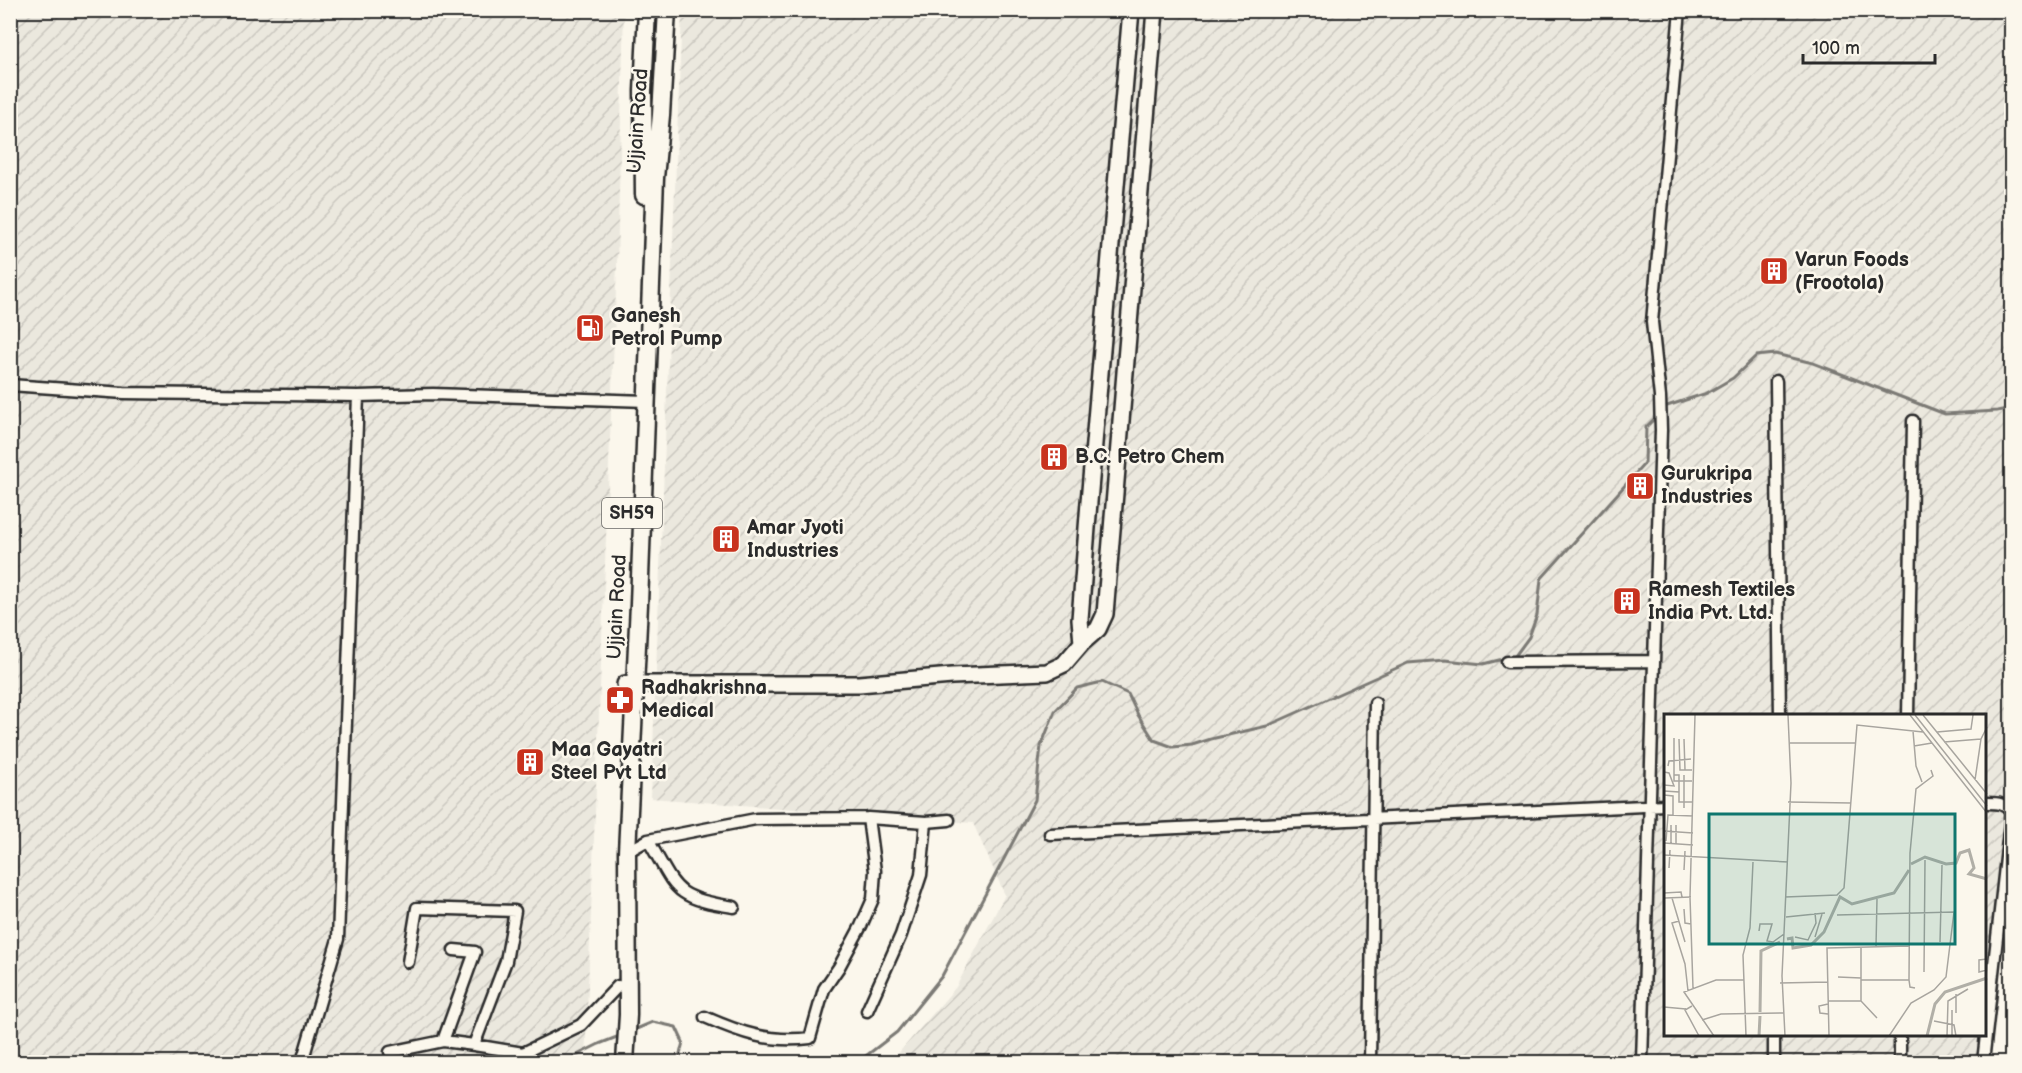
<svg xmlns="http://www.w3.org/2000/svg" width="2022" height="1073" viewBox="0 0 2022 1073" font-family="'Balsamiq Sans',sans-serif">
<style>
.industrial{fill:url(#industrial-furrows);fill-rule:evenodd}
.lines{fill:none;stroke-linecap:round;stroke-linejoin:round}
.stream{stroke:#7b7a75;stroke-width:3}
.street-casing{stroke:#2b2b2b;stroke-width:15}
.secondary-casing{stroke:#2b2b2b;stroke-width:20}
.primary-casing{stroke:#2b2b2b;stroke-width:21}
.street{stroke:#fbf7ec;stroke-width:10}
.secondary{stroke:#fbf7ec;stroke-width:15}
.primary{stroke:#fbf7ec;stroke-width:16}
.labels{text-anchor:middle;dominant-baseline:central;stroke-width:5;stroke-linejoin:round;paint-order:stroke}
.shield{fill:#fbf7ec;stroke:#696865;stroke-width:1.5}
.shield-label{font-size:18px;font-weight:bold;fill:#2b2b2b}
.street-label{font-size:20px;fill:#2b2b2b;stroke:#fbf7ec}
.poi-label{font-size:20px;font-weight:bold;fill:#2b2b2b;stroke:#fbf7ec;text-anchor:start}
.inset-river{fill:none;stroke:#b1afa7;stroke-width:3}
.inset-road{fill:none;stroke:#a8a59f;stroke-width:1.5}
.view{fill:#0f766e;fill-opacity:0.15;stroke:#0f766e;stroke-width:3}
.inset-edge{fill:none;stroke:#2b2b2b;stroke-width:3}
</style>
<defs>
<pattern id="industrial-furrows" width="10" height="10" patternUnits="userSpaceOnUse" patternTransform="scale(1.5)"><rect width="10" height="10" fill="#ebe8de"/><path d="M-1 1l2-2M0 10L10 0M9 11l2-2" fill="none" stroke="#cac7bf"/></pattern>
</defs>
<rect width="100%" height="100%" fill="#fbf7ec"/>
<filter id="ink" filterUnits="userSpaceOnUse"><feTurbulence type="fractalNoise" baseFrequency=".0167" numOctaves="2"/><feDisplacementMap in="SourceGraphic" scale="12" xChannelSelector="R" yChannelSelector="G"/><feConvolveMatrix kernelMatrix="1 2 1 2 8 2 1 2 1" color-interpolation-filters="sRGB"/></filter>
<g filter="url(#ink)">
<!-- industrial -->
<path class="industrial" d="M10,11h614l-7,253 -32,798h-574z
M682,11h1329l1,863 -26,188h-1095l65,-75 49,-92 -32,-72 -322,-25zM1665,716h319v320h-319z"/>
<g class="lines">
<!-- stream -->
<path class="stream" d="M1663,410l4,-4 40,-13 26,-15 23,-22 19,-2 38,9 132,51 52,-3 15,-3
M634,1030l19,-8 23,5 7,15 -5,20
M563,1062l36,-18 23,-9
M858,1062l39,-30 45,-56 93,-176 6,-54 14,-35 22,-23 25,-6 26,12 10,21 16,25 19,7 19,-2 19,-6 56,-13 141,-63 37,-3 38,4 32,-8 14,-19 8,-22 4,-36 104,-116 1,-36 12,-12"/>
<!-- street casing -->
<g class="street-casing">
<path id="street" d="M1776,381l4,335
M10,385l114,8 234,3 75,-2 214,7
M1507,662l147,-1
M1908,716l5,-295
M1050,834l615,-29
M648,840c29,49 24,58 86,67
M627,852l21,-12 108,-21 112,-1 58,4 23,-2
M408,962l9,-54 98,3 -9,50 -32,84 49,8 58,-28 37,-39
M867,1011l34,-76 20,-60 5,-53
M705,1017c36,16 65,26 105,21l14,-49 15,-22 22,-41 12,-27 2,-28 -7,-53
M443,1041l32,-89 -21,-2
M390,1052l53,-11 31,4
M1900,1056v-20
M302,1062l36,-123 20,-543
M1370,1062l5,-359
M1642,1062l19,-632 -1,-33 -8,-75 28,-312
M1774,1062v-26
M1983,1062l28,-249c-6,-11 -15,-10 -27,-10"/>
</g>
<!-- secondary casing -->
<g class="secondary-casing">
<path id="secondary" d="M1082,643l-2,-24 9,-117 42,-492
M625,684h234l93,-8 95,-4 17,-8 18,-21 16,-14 7,-15 50,-604"/>
</g>
<!-- primary casing -->
<g class="primary-casing">
<path id="primary" d="M644,195l-1,-104 4,-81
M625,1062l3,-47 -1,-163 12,-248 16,-426 6,-63 6,-105"/>
</g>
<!-- street -->
<use href="#street" class="street"/>
<!-- secondary -->
<use href="#secondary" class="secondary"/>
<!-- primary -->
<use href="#primary" class="primary"/>
</g>
</g>
<!-- icons -->
<defs>
<g id="building-square" transform="scale(1.5)"><rect x="-9" y="-9" width="18" height="18" rx="4" fill="#c8321e" stroke="#fbf7ec"/><path d="M-4-6H4V6H1V3H-1V6H-4ZM-2.5-4.3h1.7v1.8h-1.7ZM.8-4.3h1.7v1.8H.8ZM-2.5-1h1.7V.8h-1.7ZM.8-1h1.7V.8H.8Z" fill="#fff"/></g>
<g id="fuel-square" transform="scale(1.5)"><rect x="-9" y="-9" width="18" height="18" rx="4" fill="#c8321e" stroke="#fbf7ec"/><path d="M-5.5-6h7V0h2V4h1.3V-2.5L3-4.5l.8-.8L6-3V5H2.5V1h-1V6h-7ZM-4.2-4.7v3.2H.2V-4.7Z" fill="#fff"/></g>
<g id="pharmacy-square" transform="scale(1.5)"><rect x="-9" y="-9" width="18" height="18" rx="4" fill="#c8321e" stroke="#fbf7ec"/><path d="M-2-6h4v4h4v4h-4v4h-4v-4h-4v-4h4Z" fill="#fff"/></g>
</defs>
<g fill-rule="evenodd">
<use href="#building-square" x="1774" y="271"/>
<use href="#fuel-square" x="590" y="328"/>
<use href="#building-square" x="1054" y="457"/>
<use href="#building-square" x="1640" y="486"/>
<use href="#building-square" x="726" y="539"/>
<use href="#building-square" x="1627" y="601"/>
<use href="#pharmacy-square" x="620" y="700"/>
<use href="#building-square" x="530" y="762"/>
</g>
<g class="labels">
<!-- shield labels -->
<rect class="shield" x="602" y="498" width="60" height="30" rx="4.5"/>
<g class="shield-label">
<text x="632" y="513">SH59</text>
</g>
<!-- street labels -->
<g class="street-label">
<text transform="translate(638 121) rotate(-86)">Ujjain Road</text>
<text transform="translate(617 607) rotate(-87)">Ujjain Road</text>
</g>
<!-- poi labels -->
<g class="poi-label">
<text x="1795" y="260">Varun Foods<tspan x="1795" dy="23">(Frootola)</tspan></text>
<text x="611" y="316">Ganesh<tspan x="611" dy="23">Petrol Pump</tspan></text>
<text x="1075" y="457">B.C. Petro Chem</text>
<text x="1661" y="474">Gurukripa<tspan x="1661" dy="23">Industries</tspan></text>
<text x="747" y="528">Amar Jyoti<tspan x="747" dy="23">Industries</tspan></text>
<text x="1648" y="590">Ramesh Textiles<tspan x="1648" dy="23">India Pvt. Ltd.</tspan></text>
<text x="641" y="688">Radhakrishna<tspan x="641" dy="23">Medical</tspan></text>
<text x="551" y="750">Maa Gayatri<tspan x="551" dy="23">Steel Pvt Ltd</tspan></text>
</g>
</g>
<!-- overview -->
<g transform="translate(1664 714)">
<rect width="322" height="322" fill="#fbf7ec"/>
<path class="inset-river" d="M247,150l14,-7 21,7 10,-1 4,-10 9,-3 5,18 -5,6 18,5M123,225l5,-1 1,10 18,-3 13,-13 16,-35 12,7 42,-11 15,-23M96,298l1,-61 19,-9M95,322l1,-20M263,322l8,-32 10,-12 42,-14"/>
<path class="inset-road" d="M246,1l77,98M251,1l72,91M259,1l64,79M249,17l3,35 6,16M273,18l34,-3 2,-14M10,24v43h18M15,25l1,31h5M20,25l1,31h7M280,28l37,-3M126,29h65M250,32l18,-3M4,52l1,-5 22,-2M0,58l5,1 5,13 -10,-1M10,61h5v17M20,61v33M311,66l6,-41 6,-12M0,77l15,1v10h13M0,81l9,1v20M124,88l63,1M0,117l29,2M2,127l2,-26 25,1M0,129l29,2M7,130v-19M12,130v-19M0,141l124,7M5,154l1,-18M20,156l1,-19M0,179l17,-1 1,5M121,183l52,-2 7,-7 13,-163 66,7M1,184l26,-1M8,184l13,44M20,195l1,14 6,1M173,201l117,-3 -8,65 -12,13 -23,13 -22,33M122,203l39,-4M15,207l-7,2 13,41 3,27M95,217l1,-7h12l-5,17 6,1 11,-8M131,223l13,3 8,-17 -1,-10M151,223l7,-23M276,228l2,-77M212,232l1,-47M197,233v54l16,17M323,245l-8,1v12l8,-2M322,257l1,-19M260,258l1,-112M174,263l23,1M197,266h48M116,269l48,-1M29,274l-3,-91 5,-182M251,274l-5,-1 -1,-7 1,-127 6,-64 17,-13 -2,-6M164,287h33M164,290l-9,2 1,7 8,1M28,292l-7,4 14,26M0,293l22,2M292,299v-19M38,306l19,-6 63,-1M270,307l20,4 2,11M50,322l-30,-44 32,-12h28M82,322l-3,-81 7,-27 3,-66M121,322l-3,-60 9,-193 -3,-68M165,322l-2,-88 82,-2M283,322l1,-35 20,-12M288,322v-26"/>
<path class="view" d="M45,100h246v130h-246z"/>
<rect width="322" height="322" class="inset-edge"/>
</g>
<!-- margin -->
<rect width="2022" height="1073" fill="none" stroke="#fbf7ec" stroke-width="36"/>
<rect x="18" y="18" width="1986" height="1037" fill="none" stroke="#2b2b2b" stroke-width="2" filter="url(#ink)"/>
<!-- scale -->
<path d="M1803 54v9h132v-9" fill="none" stroke="#2b2b2b" stroke-width="3"/>
<text x="1812" y="54" font-size="18" fill="#2b2b2b" stroke="#fbf7ec" stroke-width="4.5" paint-order="stroke">100 m</text>
</svg>
